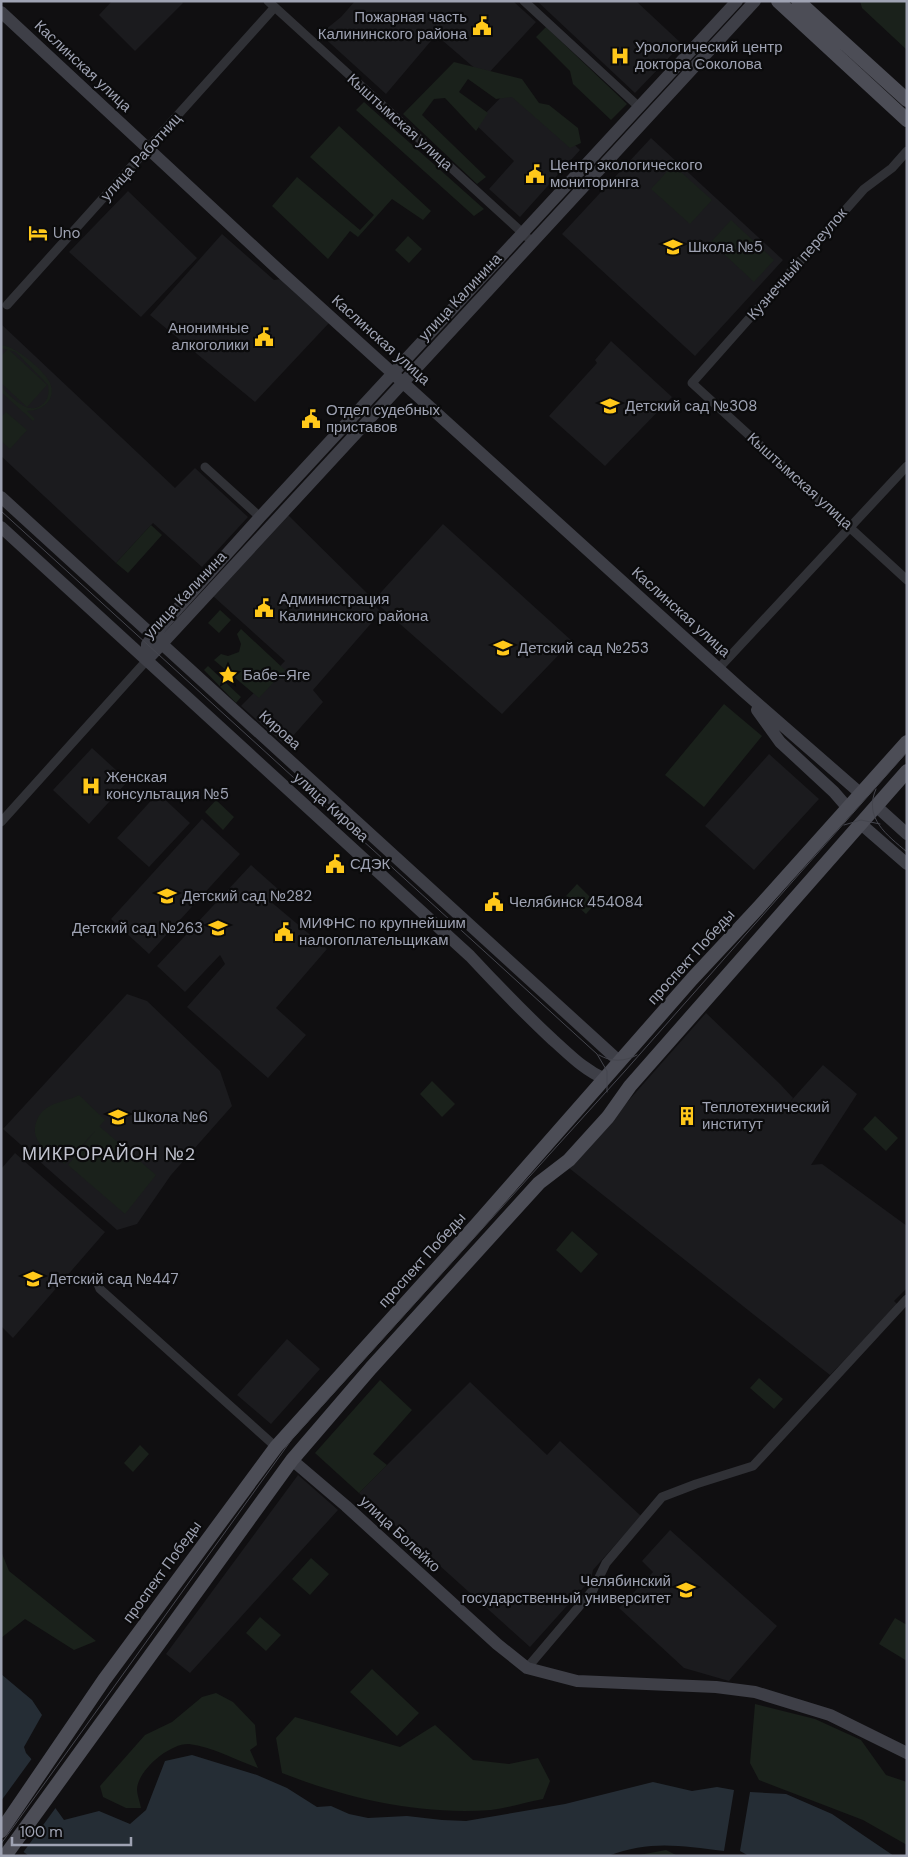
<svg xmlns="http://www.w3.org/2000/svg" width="908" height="1857" viewBox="0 0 908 1857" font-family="'DM Sans',sans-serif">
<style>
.built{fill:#1b1b1e}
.green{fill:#1a211b}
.water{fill:#252d35}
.pier{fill:#100f11}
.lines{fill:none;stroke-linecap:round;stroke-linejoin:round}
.street{stroke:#303136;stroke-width:9}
.secondary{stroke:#3e3f47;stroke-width:12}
.primary{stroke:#4c4d56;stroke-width:14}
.tram{stroke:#45464e;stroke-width:1}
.labels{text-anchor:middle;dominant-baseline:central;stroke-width:4.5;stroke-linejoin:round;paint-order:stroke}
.poi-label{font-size:15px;fill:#9fa3b3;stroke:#0b0b0c;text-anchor:start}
.street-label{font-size:15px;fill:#9fa3b3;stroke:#0b0b0c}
.quarter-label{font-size:18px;letter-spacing:1px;fill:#c1c3cf;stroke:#0b0b0c}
</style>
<rect width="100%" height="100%" fill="#100f11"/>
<!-- built -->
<path class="built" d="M112,1h69l2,2 -48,48 -36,-36z
M355,1h158l23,21 -51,55 -49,-42 -50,59 -66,-60 21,-17z
M537,1h99l46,43 -47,49z
M512,86l68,64 -60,67 -31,-28 25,-28 -39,-37z
M651,138l132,122 -88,96 -133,-122z
M128,191l69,67 -56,59 -72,-65z
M222,234l52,46 7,-1 48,44 -74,79 -105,-87z
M1,324l174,164 20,-20 53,49 -46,50 -49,-44 -37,40 -115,-107z
M611,341l61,56 -67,69 -56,-50 48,-53 -2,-3z
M287,514l87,86 69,-76 129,117 -70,73 -128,-113 -2,2 9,9 -68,78 10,12 -38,43 -44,-39 44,-45 -72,-65z
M92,748l36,33 -39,43 -36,-34z
M769,754l50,45 -65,71 -49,-44z
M158,793l32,30 -41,44 -32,-29z
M202,819l38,35 -91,100 -38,-35z
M251,865l28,25 -9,11 57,48 -51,59 30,27 -38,43 -81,-71 38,-43 -5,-9 -35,37 -28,-26z
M127,994l20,7 73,70 12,35 -61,69 -34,49 -20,6 -114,-101z
M706,1013l74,71 13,14 -4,5 34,-38 34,29 -46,71 11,-1 85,62v62l-13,13 4,4 -68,70 -261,-207z
M15,1153l90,79 -92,106 -12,-12v-157z
M287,1339l33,30 -49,55 -34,-29z
M470,1382l77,73 13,-14 81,75 -48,54 -2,9 -61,68 -171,-154z
M298,1475l40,35 -148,163 -24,-19z
M670,1530l107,96 -48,55 -45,-13 -65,-60 34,-36 -11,-11z"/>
<!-- green -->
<path class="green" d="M860,1h47v49l-45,-42z
M546,27l81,77 -16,16 -38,-36 -3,-13 -34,-34z
M454,62l68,17 17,24 10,2 29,23 3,15 -11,5 -58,-51 -16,2 -28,-20 -9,13 29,21 -12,18 -31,-33 -11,1 -12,16 64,62 -9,7 -74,-70z
M364,102l120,107 -10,7 -118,-106z
M339,126l92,85 -8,9 -31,-21 -34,38 -8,-6 -22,28 -56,-53 25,-29 63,53 14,-15 -64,-58z
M673,165l39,35 -22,24 -39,-35z
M731,220l43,40 -20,22 -43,-40z
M408,236l14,13 -13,14 -14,-13z
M1,345c13,0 44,26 49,38 7,17 -8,28 -23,28l8,8 -2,2 -32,-29v-5c11,10 28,31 43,16 5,-5 5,-12 4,-18l-32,-33 -15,-4z
M8,349l39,36 -20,22 -26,-24v-27z
M6,412l21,18 -17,19 -9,-8v-24z
M151,525l11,10 -34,38 -12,-10z
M220,610l11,10 -12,13 -11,-10z
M241,629l44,41 -26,28 -45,-38 7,-6 7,2 11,-4 2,-8 -4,-10z
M208,666l33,31 -5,6 -32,-33z
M724,704l38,32 -58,71 -39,-32z
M216,800l18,17 -11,13 -18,-18z
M577,884l19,19 -10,11 -20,-18z
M432,1081l23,23 -13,13 -22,-23z
M79,1095l26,25 -40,44c-16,-11 -37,-22 -28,-44 2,-6 7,-11 13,-14 9,-5 20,-6 29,-11z
M875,1116l23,22 -12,13 -23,-22z
M99,1126l57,49 -31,39 -57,-49z
M572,1231l26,23 -17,19 -25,-23z
M759,1378l24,21 -9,10 -24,-21z
M380,1380l32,30 -39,44 14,11 -28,28 -44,-40z
M140,1445l9,9 -16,18 -9,-9z
M1,1551l8,20 87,70 -22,9 -49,-31 -24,19z
M311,1558l18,16 -19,21 -18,-16z
M260,1617l21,18 -15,16 -20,-18z
M895,1618l12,7v36l-28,-17z
M372,1669l47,44 -22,23 -47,-44z
M216,1693l17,9 22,23 2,20 -7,5 8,18c-22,-8 -45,-21 -69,-24 -19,-1 -51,26 -52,45 0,6 3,13 4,19h-15l-23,-11 -3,-11 45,-51 27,-13 30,-25z
M755,1704l60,15 46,21 25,35 21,7v63l-44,-25 -104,-40 -9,-17z
M295,1717l105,30 35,-22 38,35 36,4 29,-6 12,23 -7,18c-17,3 -35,9 -52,11 -72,5 -142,-11 -209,-37l-6,-35z
M666,1850l12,6h-44z"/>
<!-- water -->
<path class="water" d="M1,1674l31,26 10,15 -18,32 2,6 9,10 16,39 13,18 35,-9 31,13 16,-14 19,-49 27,-6 65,20 30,13 30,19 14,-1 18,8 19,4 39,-2 35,4 24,1 99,-17 88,-22 39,9 25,-4 17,3 -10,61c-44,-5 -73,-11 -116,5h-579l-28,-21z
M750,1792l36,2 46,20 62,42h-145l-9,-5z"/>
<!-- pier -->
<path class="pier" d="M33,1757l24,49 -35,48 -21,-15v-38z"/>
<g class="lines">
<!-- street -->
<path class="street" d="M268,1l259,236
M524,1l115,106
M907,151l-15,17 -28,21 -172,194 215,197
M7,305l267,-297
M205,467l55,50
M719,668l188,-202
M1,822l146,-162
M95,1277l5,12 176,158
M527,1668l66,-78 13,-27 56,-66 34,-13 57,-18 154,-167"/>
<!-- secondary -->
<path class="secondary" d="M1,12l281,261 460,417 118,103
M1,497l619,565
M1,527l469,429c27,29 54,57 83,84 17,15 31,30 52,39
M147,660l608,-659
M147,660v-16l6,-8 107,-119 477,-516
M757,710l23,32 54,50 13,15
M876,806l31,28
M861,824l46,40
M292,1460l54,46 151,138 30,24 50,13 139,6 39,5 75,23 77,38"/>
<!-- primary -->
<path class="primary" d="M778,1l129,119
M798,1l109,99
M1,1831l103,-151 172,-233 201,-223 215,-245 67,-72 148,-165
M5,1856l287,-396 79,-92 168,-185 30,-23 39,-43 22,-31 277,-315"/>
<!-- tram -->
<path class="tram" d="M1,511l596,543 10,17v21
M876,789c-13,29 11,46 31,63
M844,825l17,-5 19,4
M599,1055c12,7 25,7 38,0
M1,1844l291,-405 333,-368 282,-319"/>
</g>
<!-- icons -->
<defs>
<g id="civic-bare" transform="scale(1.5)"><path d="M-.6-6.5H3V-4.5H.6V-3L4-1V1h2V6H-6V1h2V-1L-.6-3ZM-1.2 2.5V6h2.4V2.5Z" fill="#ffc81a" stroke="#0b0b0c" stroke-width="2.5" paint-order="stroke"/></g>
<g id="hospital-bare" transform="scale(1.5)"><path d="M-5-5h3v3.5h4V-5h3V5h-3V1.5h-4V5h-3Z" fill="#ffc81a" stroke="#0b0b0c" stroke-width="2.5" paint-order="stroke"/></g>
<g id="hotel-bare" transform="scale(1.5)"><path d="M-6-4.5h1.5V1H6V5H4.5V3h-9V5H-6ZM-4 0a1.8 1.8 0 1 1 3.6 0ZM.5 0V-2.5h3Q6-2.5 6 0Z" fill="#ffc81a" stroke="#0b0b0c" stroke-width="2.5" paint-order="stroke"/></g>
<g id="school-bare" transform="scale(1.5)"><path d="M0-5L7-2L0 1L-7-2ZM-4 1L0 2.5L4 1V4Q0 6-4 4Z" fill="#ffc81a" stroke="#0b0b0c" stroke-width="2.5" paint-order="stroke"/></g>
<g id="sight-bare" transform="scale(1.5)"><path d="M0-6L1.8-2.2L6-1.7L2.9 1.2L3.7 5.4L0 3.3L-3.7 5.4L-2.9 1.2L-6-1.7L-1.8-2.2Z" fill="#ffc81a" stroke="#0b0b0c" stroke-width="2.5" paint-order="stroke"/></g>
<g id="building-bare" transform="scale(1.5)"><path d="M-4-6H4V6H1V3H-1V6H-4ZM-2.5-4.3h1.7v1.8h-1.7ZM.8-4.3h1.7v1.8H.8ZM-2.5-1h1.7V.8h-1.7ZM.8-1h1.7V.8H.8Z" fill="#ffc81a" stroke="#0b0b0c" stroke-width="2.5" paint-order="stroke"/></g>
<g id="university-bare" transform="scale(1.5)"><path d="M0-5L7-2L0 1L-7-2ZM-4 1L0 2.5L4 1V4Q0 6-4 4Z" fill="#ffc81a" stroke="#0b0b0c" stroke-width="2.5" paint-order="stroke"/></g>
</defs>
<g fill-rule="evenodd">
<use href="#civic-bare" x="482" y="26"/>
<use href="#hospital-bare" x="620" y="56"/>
<use href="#civic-bare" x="535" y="174"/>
<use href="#hotel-bare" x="38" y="233"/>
<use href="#school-bare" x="673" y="247"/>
<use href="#civic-bare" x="264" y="337"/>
<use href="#school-bare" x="610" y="406"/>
<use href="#civic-bare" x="311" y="419"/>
<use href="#civic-bare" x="264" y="608"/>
<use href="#school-bare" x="503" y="648"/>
<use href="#sight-bare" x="228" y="675"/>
<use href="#hospital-bare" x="91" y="786"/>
<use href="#civic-bare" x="335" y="864"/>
<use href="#school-bare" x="167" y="896"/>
<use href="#civic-bare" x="494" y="902"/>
<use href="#school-bare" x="218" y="928"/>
<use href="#civic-bare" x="284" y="932"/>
<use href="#building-bare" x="687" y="1116"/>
<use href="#school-bare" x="118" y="1117"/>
<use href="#school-bare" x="33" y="1279"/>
<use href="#university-bare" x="686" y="1590"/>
</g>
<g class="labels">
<!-- poi labels -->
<g class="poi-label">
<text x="467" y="17" text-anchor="end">Пожарная часть<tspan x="467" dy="17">Калининского района</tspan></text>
<text x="635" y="47">Урологический центр<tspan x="635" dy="17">доктора Соколова</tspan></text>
<text x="550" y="165">Центр экологического<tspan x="550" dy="17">мониторинга</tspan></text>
<text x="53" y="233">Uno</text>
<text x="688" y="247">Школа №5</text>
<text x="249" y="328" text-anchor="end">Анонимные<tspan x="249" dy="17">алкоголики</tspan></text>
<text x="625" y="406">Детский сад №308</text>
<text x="326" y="410">Отдел судебных<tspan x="326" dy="17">приставов</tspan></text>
<text x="279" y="599">Администрация<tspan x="279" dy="17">Калининского района</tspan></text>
<text x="518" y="648">Детский сад №253</text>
<text x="243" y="675">Бабе-Яге</text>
<text x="106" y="777">Женская<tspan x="106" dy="17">консультация №5</tspan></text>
<text x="350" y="864">СДЭК</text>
<text x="182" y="896">Детский сад №282</text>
<text x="509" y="902">Челябинск 454084</text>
<text x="299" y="923">МИФНС по крупнейшим<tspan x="299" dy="17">налогоплательщикам</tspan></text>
<text x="203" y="928" text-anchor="end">Детский сад №263</text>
<text x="702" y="1107">Теплотехнический<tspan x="702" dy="17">институт</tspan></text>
<text x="133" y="1117">Школа №6</text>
<text x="48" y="1279">Детский сад №447</text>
<text x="671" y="1581" text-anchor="end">Челябинский<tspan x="671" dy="17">государственный университет</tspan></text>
</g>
<!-- street labels -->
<g class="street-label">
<text transform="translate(83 66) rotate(43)">Каслинская улица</text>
<text transform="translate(400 122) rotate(42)">Кыштымская улица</text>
<text transform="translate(141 157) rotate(-48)">улица Работниц</text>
<text transform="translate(797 264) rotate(-49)">Кузнечный переулок</text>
<text transform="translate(460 297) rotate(-47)">улица Калинина</text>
<text transform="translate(381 340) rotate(42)">Каслинская улица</text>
<text transform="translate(800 481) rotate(42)">Кыштымская улица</text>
<text transform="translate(185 595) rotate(-47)">улица Калинина</text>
<text transform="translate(681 612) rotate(42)">Каслинская улица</text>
<text transform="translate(280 730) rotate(42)">Кирова</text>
<text transform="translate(331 807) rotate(42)">улица Кирова</text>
<text transform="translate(691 957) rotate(-48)">проспект Победы</text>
<text transform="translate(422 1260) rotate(-48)">проспект Победы</text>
<text transform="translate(400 1534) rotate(43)">улица Болейко</text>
<text transform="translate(162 1572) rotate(-54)">проспект Победы</text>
</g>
<!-- quarter labels -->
<g class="quarter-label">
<text x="109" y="1154">МИКРОРАЙОН №2</text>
</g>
</g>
<!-- border -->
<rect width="908" height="1857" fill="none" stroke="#9fa3b3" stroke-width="5"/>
<!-- scale -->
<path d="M12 1837v8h119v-8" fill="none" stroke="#9fa3b3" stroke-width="2.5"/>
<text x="20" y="1837" font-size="15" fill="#9fa3b3" stroke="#0b0b0c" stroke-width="4" paint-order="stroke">100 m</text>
</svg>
